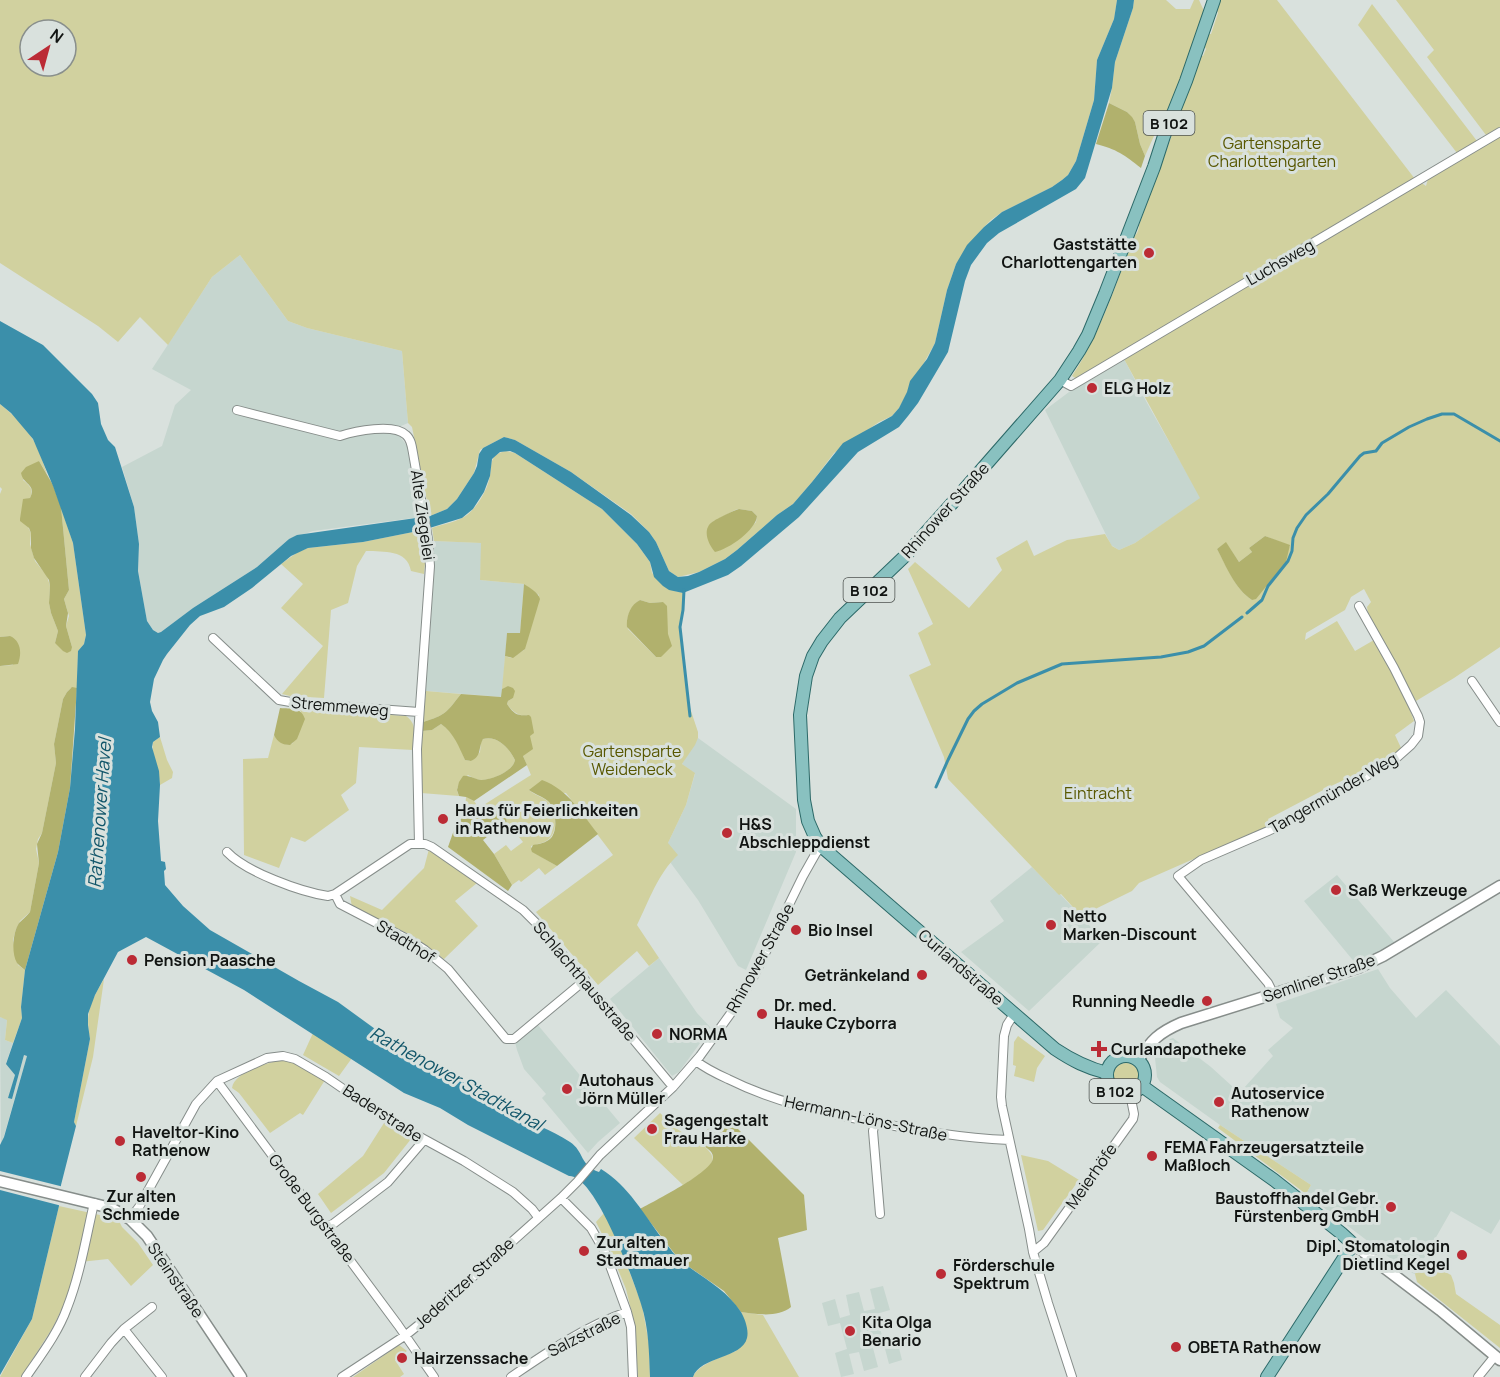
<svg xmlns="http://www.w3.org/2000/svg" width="1500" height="1377" viewBox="0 0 1500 1377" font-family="Manrope,sans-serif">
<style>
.built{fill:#c6d6cf}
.green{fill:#d1d19f;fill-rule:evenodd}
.forest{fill:#b1b16d}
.water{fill:#3b8faa}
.pier{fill:#d9e1dd}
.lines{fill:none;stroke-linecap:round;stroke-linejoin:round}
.stream{stroke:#3b8faa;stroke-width:3}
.street-casing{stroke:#868d8a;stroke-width:10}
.secondary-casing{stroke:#868d8a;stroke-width:13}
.primary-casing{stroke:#2c6968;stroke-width:14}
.street{stroke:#fff;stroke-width:8}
.secondary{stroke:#fff;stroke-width:10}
.primary{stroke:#89c1c0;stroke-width:12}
.poi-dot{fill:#bb2b35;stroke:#d9e1dd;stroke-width:2}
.labels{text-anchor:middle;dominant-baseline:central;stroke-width:6;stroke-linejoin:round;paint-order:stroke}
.shield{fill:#d9e1dd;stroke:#4d524f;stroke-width:1.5}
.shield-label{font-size:15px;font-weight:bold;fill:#111412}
.park-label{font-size:16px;fill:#585700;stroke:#d9e1dd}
.poi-label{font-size:16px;font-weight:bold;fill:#111412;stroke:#d9e1dd;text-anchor:start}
.street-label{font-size:16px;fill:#111412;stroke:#d9e1dd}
.water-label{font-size:18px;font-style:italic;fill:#12566a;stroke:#d9e1dd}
</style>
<rect width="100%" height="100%" fill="#d9e1dd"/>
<!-- built -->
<path class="built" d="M240,255l48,66 19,7 95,23 6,72 -7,3v12l7,9 13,70 -108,14 -24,8 -32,28 -64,41 -32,24 -3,1 -5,-3 -6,-9 -9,-50 1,-27 -5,-37 -12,-40 40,-21 13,-41 16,-15 -39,-21 60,-92z
M1124,359l23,44 54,95 -66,45 -16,7 -8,-5 -66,-135 24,-18z
M434,541l48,2 -2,37 44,4 -4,50 -13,-1 -5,64 -76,-6 8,-115z
M698,738l98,71v43l-50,118 -8,-4 -40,-66 -28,-38 -2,-19 18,-38 9,-31 -13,-10z
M1032,867l23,24 5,3 43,46 -74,71 -68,-59 43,-31 -14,-20z
M1337,875l58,68 -39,21 -52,-63z
M659,958l38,55 14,15 -32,44 -7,4 -62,-77z
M1378,969l12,19 26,30 30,-28 54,56v173l-9,15 -40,-23 -36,63 -8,-3 -101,-77 5,-9 -91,-60 -60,-43 -3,-5 -2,-19 15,-19 3,-1 38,29 22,20 2,-2 5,1 3,3 30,-33 -5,-6 25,-22 -13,-10 -4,-14z
M0,1017l7,2 -2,21 8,3 -7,20 9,12 -6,23 3,1 12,-44 3,1 -26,90z
M537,1024l83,99 -22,19 -10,11 -46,-55 4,-4 -22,-25 -7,-19 -2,-8z
M883,1286l7,24 -14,4 7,25 13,-3 6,24 -13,4 -5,-19 -11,3 5,19 -14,4 -5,-19 -10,2 5,20 -13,3 -6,-24 12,-4 -7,-26 -12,3 -6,-23 13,-4 5,19 10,-3 -4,-20 13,-3 5,19 11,-2 -5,-20z"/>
<!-- green -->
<path class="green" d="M0,0h1117l-3,19 -17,41 -3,40 -18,61 -8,14 -6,5 -10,7 -50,25 -11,8 -7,7 -28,37 -9,26 -12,53 -36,65 -7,8 -13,6 -45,31 -22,29 -19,22 -16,11 -40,35 -12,9 -26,13 -21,5 -9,-6 -13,-29 -7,-10 -18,-18 -60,-42 -56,-32 -11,-3 -21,11 -3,2 -6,23 -17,26 -10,10 -17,7 -18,-89 -4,-4 -6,-72 -95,-23 -19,-7 -48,-66 -28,22 -44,68 -28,-28 -22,25 -20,-16 -98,-63zM30,30h36v36h-36zM739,509l13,2 5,5 -1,6 -10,11 -35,-10 24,-13z
M1134,0h32l10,9h14l4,-9h5l5,11 -31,88 -15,28 -13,29 -5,-12 -5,-22 -8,-10 -18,-9 3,-15 3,-26 18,-54z
M1220,0h57l138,179 -338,200 -5,-3c28,-42 44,-91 61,-138 4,-4 6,-8 6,-13l62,-169h2l3,-7 -2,-3 4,-12h3l7,-21 -2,-4z
M1396,0h104v127l-14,8 -59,-78 7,-7z
M1372,4l105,137 -20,12 -95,-123 -4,-5z
M1500,135v512l-46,31 -38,23 -48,-88 -1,-6 4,-5 -7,-13 -13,8 -6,13 -39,23 -1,7 32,-19 18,30 19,-11c15,26 30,53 40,81l-19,14 7,15 -11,8 -62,29 -61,32 3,6 -132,58 -7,8 -51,25 -20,-22 -2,1 -4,-4 -107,-112 -4,-22 -35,-82 22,-10 -13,-32 15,-9 -25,-55 7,-7 54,46 33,-38 -6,-12 31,-18 7,16 33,-16 38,-6 7,12 7,4 16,-7 65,-45 -76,-139 296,-177 6,4 2,-7zM1265,536l25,10 -38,54c-17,-11 -25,-34 -35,-51l9,-6 13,19 13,-10 -3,-4z
M0,404c13,10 31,29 37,43 4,9 7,18 10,27l-8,-13 -16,19c7,6 11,9 7,18l-3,1v26l4,8 -1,11 5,17 12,15 3,10 -1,17 2,10 7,18 -3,12 17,4 -6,-21 3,-10 -5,-17 5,-9 -8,-83 12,36 13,92 -2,9 -6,7 -1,37h-6l-4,4 -4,7 -9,45 2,19 -14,70 -4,6 -2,10 3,14 -9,49 -10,9 -4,8 -3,11 5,25 7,5 -4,37 1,11 -9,25 -8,-3 2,-20 -7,-3v-351l13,-1 -3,-29 -10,1v-143l2,-5 -2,-2z
M506,451l9,2 87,56 35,35 13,18 2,11 23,18 8,2v18l-3,15 10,82 8,24v6l-3,7 -13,19 13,9 -9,32 -18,38 10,12c-20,18 -29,46 -41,70l22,33 -10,8 -12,-15 -39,34 -62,-73 77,-57 -47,-62 -37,-3c7,6 12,6 17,10 10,7 13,30 3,39 -4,4 -12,5 -18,7l2,6 24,14 -12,9 -6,-7 -18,14 -2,-2 -7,5 -18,-31 12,-9 5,6 12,-9 -8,-10 -6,4 -5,-6 3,-2 -3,-14 -2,-1 -37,-3 1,-13 8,4 5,7 52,-33 -8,-19 6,-21 -2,-20c-9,2 -15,-4 -20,-11l1,-3 5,-3 -4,-12 -7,3 3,-33 6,2 13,-8 15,-55 -15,-11 -44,-4 1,-37 -47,-2 -2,-13c11,-4 25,-6 35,-13 10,-8 19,-23 22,-35 4,-14 -2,-25 17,-29zM640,600l10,3 13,-1 6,40 -13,15 -28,-28c-3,-10 2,-23 12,-29z
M423,530l3,23 -2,21 -13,-3c-4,-22 -27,-19 -45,-20l-9,15 -9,37 -17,7 -7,88 -34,-2 -8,-2 41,-48 -42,-38 22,-24 -22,-20 17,-12 10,-4 55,-6z
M426,691l35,3c-15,19 -15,21 -38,28z
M298,709l108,7c12,8 8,21 7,34l-54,-3 -3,36 -15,12 8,15 -44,32 -14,-5 -12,31 -35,-13 -1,-96 25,-1 6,-23c3,7 12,12 19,8l8,-32z
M441,724c13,8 19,22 24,36l6,1 9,-9 1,-10 2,-3c14,-4 26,9 32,21 -2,11 -21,19 -32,20 -6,0 -10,-2 -15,-5 -7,7 -14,11 -9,21l-38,-3 1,-62 10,-1z
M160,737l7,23 6,12 -1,6 -12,7c-1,-13 -9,-31 -7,-43z
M429,849l48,34 -22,18 23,25 -34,33 -31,-23 -61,-29 -2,-11 32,14 42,-42z
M104,979l-11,78 -17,69 -2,-4 16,-83c-5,-27 0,-36 14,-60z
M313,1033l39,25 -13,18 -36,-21z
M1018,1036l27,20 -8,12 -3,14 -20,-6 2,-10 -3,-1 1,-23z
M285,1060l8,2 32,18 -22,35 -3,-2 -30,20 -31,-40 -7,-5c2,-16 38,-27 53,-28z
M1113 1076a13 13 0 1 1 26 0a13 13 0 1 1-26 0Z
M660,1113c6,5 11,11 17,16 9,6 41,21 35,33 -4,10 -20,17 -29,23l-49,-47z
M384,1123l27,16 -27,34 -53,40 -13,-19 45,-38z
M1220,1125l91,60 -5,9 -88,-66z
M1021,1155l27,6 31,19 -36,50 -5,1z
M59,1206l59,13 4,8 16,16 15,22 -22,21 -23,-27 -28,3 -16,42 -11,23 -32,50h-21l32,-58z
M604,1213l10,18 28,74 7,39 1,33h-12l-4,-55 -8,-33 -16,-39 -14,-28z
M1422,1260l29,15 3,8 2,11 44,31v23l-83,-66 -2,-8z
M741,1312l22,3 36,62h-106c5,-13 31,-21 43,-26l8,-30z
M399,1345l8,6 -12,9 9,14 -4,3h-47z"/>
<!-- forest -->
<path class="forest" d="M1109,103l18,9 5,5 3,5 5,22 5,12 -4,12c-16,-13 -25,-19 -45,-24z
M39,461l14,24 8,22 8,83 -5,9 4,14 -2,13 6,21 -1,4 -4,2 -4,-2 -8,-8 3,-12 -7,-18 -2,-10 1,-17 -1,-6 -15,-22 -3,-10v-15l-2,-5 -9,-7v-2l3,-20 7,-1c7,-14 -7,-13 -9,-25l5,-6z
M739,509l13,2 5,5c-1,14 -28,33 -42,36 -5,-6 -12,-18 -6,-27 2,-3 8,-6 12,-8 6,-3 11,-6 18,-8z
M1265,536l25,9 -4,17 -30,37 -4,1c-17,-11 -26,-34 -35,-51l9,-7 13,20 13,-10 -3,-4z
M524,584c6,4 14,8 16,15l-15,50 -12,9 -8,-2 2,-23h13z
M640,600l10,3 13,-1 4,4 1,28 4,12 -11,11h-5l-29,-30c-1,-10 3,-22 13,-27z
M10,636c11,5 12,17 8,28l-18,2v-29z
M508,686l5,2 2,3 -2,7 -5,3 -1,3c7,10 10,12 22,11l2,2 3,16 -4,3 3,13 -10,7 4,9 -53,36 -8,-4 -7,-1 -2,-6 2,-8 4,-6c7,-1 12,4 19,4 12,-1 31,-9 33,-20 -6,-12 -18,-25 -32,-21 -5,9 -1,17 -12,22l-6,-1c-6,-13 -11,-27 -24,-36l-9,6 -10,1 1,-9c23,-7 23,-9 38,-28l40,3 1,-8z
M72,687l5,1 -7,100 -12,64 -33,118c-3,-2 -6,-5 -8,-7 -6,-10 -4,-31 2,-40 4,-4 8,-7 11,-11l9,-49 -2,-19 5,-11 14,-70 -2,-19 9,-45 4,-7z
M280,708c11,1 21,-1 25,11l-8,20 -7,6c-7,0 -13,-3 -16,-10z
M542,780c27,10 39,33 56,54l-41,32 -25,-14 -1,-3 2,-4c6,-1 13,-2 18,-7 7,-8 5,-28 -2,-36 -5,-5 -13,-7 -20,-12z
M465,810l37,3 4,4 1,11 -3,2 -3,-4 -18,14 11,14 18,31 -4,6 -60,-44c5,-13 6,-22 17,-32z
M723,1114l81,81 3,35 -29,8 13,69c-13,11 -35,7 -50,5l-17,-21 -42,-29 -8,-9 -34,-44c12,-7 75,-38 73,-52 0,-7 -11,-12 -17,-16z"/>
<!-- water -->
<path class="water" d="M1117,0h17l-1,8 -18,54 -3,26 -27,90 -9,11 -77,44 -12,10 -16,22 -6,16 -17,71 -30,51 -10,13 -9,11 -41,25 -59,65 -58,49 -13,9 -45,18 -14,-3 -6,-4 -9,-9 -4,-15 -13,-18 -35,-35 -87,-56 -5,-2 -10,1 -8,7 -2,17 -6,16 -11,17 -11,9 -39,12 -60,12 -55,6 -17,8 -39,32 -28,19 -24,9 -10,9 -23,29 -4,6 -9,19 -4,23 2,9 6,11 2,15 -7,5 -1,5 7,24 1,14 -2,36 3,40 4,1 1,7 -2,2 1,14 18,21 27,24 89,51 39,21 44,32 2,6 34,25 5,-4 9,8 19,9 3,-2 48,31 -1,3 5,4 3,-1c21,9 43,17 61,29 14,9 10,24 29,30l2,-3c27,16 44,47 63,72 6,7 11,15 18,21 21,16 44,27 59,50 4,7 8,18 6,26 -5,21 -47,18 -54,39h-43c-1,-24 -1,-49 -9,-73 -7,-23 -46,-130 -72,-128l-101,-51 -28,-17 -36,-15 -160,-103 -98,-53 -28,15 -23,43 -7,19v11l2,14 -16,83 2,4 -15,59 -2,21 -27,113 -32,56v-230l4,-8 23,-81 -3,-1 -12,44 -4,-1 7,-23 -9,-11 16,-46 -1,-11 4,-37 33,-118 12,-64 5,-59 3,-78 6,-7 2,-9 -13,-92 -20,-57 -20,-47 -22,-26 -11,-9v-83l43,24 49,49 6,9 3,21 7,16 7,7 19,60 5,37 -1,27 9,50 6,9 5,3 3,-1 32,-24 64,-41 32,-28 8,-4 133,-19 17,-7 10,-10 17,-26 3,-7 2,-12 4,-6 21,-11 4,1 7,2 56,32 60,43 18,17 7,10 13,29 9,6 10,-1 11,-4 26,-13 12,-9 40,-35 16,-11 19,-22 31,-39 49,-27 7,-8 8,-16 3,-11 17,-22 8,-16 12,-53 9,-26 11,-19 17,-18 18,-15 50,-25 10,-7 6,-5 8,-14 18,-61 3,-40 17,-41z"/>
<!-- pier -->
<path class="pier" d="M0,1171l64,16 -2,19 -62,-16z"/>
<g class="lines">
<!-- stream -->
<path class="stream" d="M684,590l-1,20 -3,17 10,89
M1247,613l15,-13 6,-14 20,-25 4,-10 1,-13 4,-10 9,-13 22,-21 32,-38 4,-3 12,-2 6,-8 27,-16 18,-8 15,-5h12l46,27
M936,787l12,-27 20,-41 6,-8 8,-7 35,-21 45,-19 99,-7 27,-5 16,-6 38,-29"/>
<!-- street casing -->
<g class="street-casing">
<path id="street" d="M1060,380l11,6 429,-254
M237,410l103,26c15,-5 54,-13 66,-1 5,4 6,12 7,18l15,86 2,27 -13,183 2,95
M213,638l66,62 17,3 123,9
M1472,681l28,41
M227,852c19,20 74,40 101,44l7,-2 75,-50h15l7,3 91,63 14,14 136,163
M335,894l5,10 71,37 14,9 23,19 58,70h8l71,-59
M1274,995l-6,-12 -90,-107 23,-16 74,-32 118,-67 18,-16 7,-9 2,-14 -2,-6 -24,-48 -35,-62
M1014,1014l-7,11 -3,11 -3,61 1,9 27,123 4,23 15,51 24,74
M696,1061c10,8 21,13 32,18 44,22 92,33 140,42 47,9 93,17 141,19
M217,1081l181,244 36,52
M875,1123l-2,8 7,83
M561,1198l30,30 14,24 22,60 4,15 2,50
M130,1219l9,-12 57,-103 21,-23 50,-23 16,-2 12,3 31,18 61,42 77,42 49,31 19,17 6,8
M325,1226l8,-2 55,-42 36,-42
M1033,1252l11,-9 89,-124 1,-5 -4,-20
M124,1329l38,48
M26,1377c15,-22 32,-44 41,-69 13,-33 19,-70 27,-105
M85,1377l26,-34 13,-14 28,-22
M342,1377l64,-42 15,-12 140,-125 16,-16 23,-27 73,-68 27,-31 36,-50 19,-32 48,-98 13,-23 6,-6
M511,1377c35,-24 76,-52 116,-65
M1478,1377l17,-21"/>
</g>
<!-- secondary casing -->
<g class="secondary-casing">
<path id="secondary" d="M1138,1060c14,-20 20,-27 43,-37l179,-56 23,-11 117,-70
M0,1181l111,27 19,11 17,17 94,141
M1353,1244l87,66 60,50"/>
</g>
<!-- primary casing -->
<g class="primary-casing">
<path id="primary" d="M1107 1075a19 19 0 1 1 38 0a19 19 0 1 1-38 0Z
M1107,1073c-20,-5 -34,-12 -52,-24l-233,-202 -7,-10 -7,-16 -4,-21 -4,-85 6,-39 7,-20 9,-15 18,-23 65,-62 50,-56 105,-120 19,-29 9,-16 17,-41 49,-127 10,-31 22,-55 28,-81
M1142,1086l132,94 67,53 12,11 -86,133"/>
</g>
<!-- street -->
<use href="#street" class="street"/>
<!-- secondary -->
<use href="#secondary" class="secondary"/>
<!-- primary -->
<use href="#primary" class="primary"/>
</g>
<!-- markers -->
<g class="poi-dot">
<circle cx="1149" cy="253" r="6"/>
<circle cx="1092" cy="388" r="6"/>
<circle cx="443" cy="819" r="6"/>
<circle cx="727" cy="833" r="6"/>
<circle cx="1336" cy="890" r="6"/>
<circle cx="1051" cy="925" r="6"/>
<circle cx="796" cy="930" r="6"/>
<circle cx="132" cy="960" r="6"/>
<circle cx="922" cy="975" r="6"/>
<circle cx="1207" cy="1001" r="6"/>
<circle cx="762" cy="1014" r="6"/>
<circle cx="657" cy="1034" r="6"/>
<path d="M1096 1040h6v6h6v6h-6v6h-6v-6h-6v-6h6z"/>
<circle cx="567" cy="1089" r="6"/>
<circle cx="1219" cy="1102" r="6"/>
<circle cx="652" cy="1129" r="6"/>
<circle cx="120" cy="1141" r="6"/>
<circle cx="1152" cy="1156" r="6"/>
<circle cx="141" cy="1177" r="6"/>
<circle cx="1391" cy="1207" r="6"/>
<circle cx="584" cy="1251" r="6"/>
<circle cx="1462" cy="1255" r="6"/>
<circle cx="941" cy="1274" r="6"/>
<circle cx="850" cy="1331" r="6"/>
<circle cx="1176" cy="1347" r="6"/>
<circle cx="402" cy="1358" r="6"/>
</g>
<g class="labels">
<!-- shield labels -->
<g class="shield">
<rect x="1143.5" y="111" width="51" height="24" rx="4.5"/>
<rect x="843.5" y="578" width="51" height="24" rx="4.5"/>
<rect x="1089.5" y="1079" width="51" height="24" rx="4.5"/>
</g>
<g class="shield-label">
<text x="1169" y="123">B 102</text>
<text x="869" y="590">B 102</text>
<text x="1115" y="1091">B 102</text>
</g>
<!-- park labels -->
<g class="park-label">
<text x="1272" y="143">Gartensparte<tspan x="1272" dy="18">Charlottengarten</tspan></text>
<text x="632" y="751">Gartensparte<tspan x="632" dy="18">Weideneck</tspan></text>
<text x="1098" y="793">Eintracht</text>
</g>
<!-- poi labels -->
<g class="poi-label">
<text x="1137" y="244" text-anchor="end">Gaststätte<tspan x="1137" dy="18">Charlottengarten</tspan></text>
<text x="1104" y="388">ELG Holz</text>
<text x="455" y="810">Haus für Feierlichkeiten<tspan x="455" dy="18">in Rathenow</tspan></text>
<text x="739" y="824">H&amp;S<tspan x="739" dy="18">Abschleppdienst</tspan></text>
<text x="1348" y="890">Saß Werkzeuge</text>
<text x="1063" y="916">Netto<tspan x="1063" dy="18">Marken-Discount</tspan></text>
<text x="808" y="930">Bio Insel</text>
<text x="144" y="960">Pension Paasche</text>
<text x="910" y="975" text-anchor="end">Getränkeland</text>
<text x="1195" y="1001" text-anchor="end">Running Needle</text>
<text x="774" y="1005">Dr. med.<tspan x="774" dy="18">Hauke Czyborra</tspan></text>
<text x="669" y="1034">NORMA</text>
<text x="1111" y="1049">Curlandapotheke</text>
<text x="579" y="1080">Autohaus<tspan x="579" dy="18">Jörn Müller</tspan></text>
<text x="1231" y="1093">Autoservice<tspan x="1231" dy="18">Rathenow</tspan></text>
<text x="664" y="1120">Sagengestalt<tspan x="664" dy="18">Frau Harke</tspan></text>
<text x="132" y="1132">Haveltor-Kino<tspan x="132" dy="18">Rathenow</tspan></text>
<text x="1164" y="1147">FEMA Fahrzeugersatzteile<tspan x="1164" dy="18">Maßloch</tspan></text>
<text x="141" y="1196" text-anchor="middle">Zur alten<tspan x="141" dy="18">Schmiede</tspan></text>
<text x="1379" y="1198" text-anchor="end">Baustoffhandel Gebr.<tspan x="1379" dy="18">Fürstenberg GmbH</tspan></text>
<text x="596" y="1242">Zur alten<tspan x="596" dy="18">Stadtmauer</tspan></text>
<text x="1450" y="1246" text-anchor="end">Dipl. Stomatologin<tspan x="1450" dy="18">Dietlind Kegel</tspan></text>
<text x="953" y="1265">Förderschule<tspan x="953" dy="18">Spektrum</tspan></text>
<text x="862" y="1322">Kita Olga<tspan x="862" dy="18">Benario</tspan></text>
<text x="1188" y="1347">OBETA Rathenow</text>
<text x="414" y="1358">Hairzenssache</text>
</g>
<!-- street labels -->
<g class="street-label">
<text transform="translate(1280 262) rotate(-30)">Luchsweg</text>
<text transform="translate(945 510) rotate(-48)">Rhinower Straße</text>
<text transform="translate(423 515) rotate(82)">Alte Ziegelei</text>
<text transform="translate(340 706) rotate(5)">Stremmeweg</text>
<text transform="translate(1333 793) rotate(-30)">Tangermünder Weg</text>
<text transform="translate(406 941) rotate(32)">Stadthof</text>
<text transform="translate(760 958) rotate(-61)">Rhinower Straße</text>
<text transform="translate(961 967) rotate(41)">Curlandstraße</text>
<text transform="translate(1319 978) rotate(-19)">Semliner Straße</text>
<text transform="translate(585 981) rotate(50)">Schlachthausstraße</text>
<text transform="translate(383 1113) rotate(33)">Baderstraße</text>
<text transform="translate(866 1118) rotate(12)">Hermann-Löns-Straße</text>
<text transform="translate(1091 1176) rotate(-55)">Meierhöfe</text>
<text transform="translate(312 1208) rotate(53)">Große Burgstraße</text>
<text transform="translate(176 1280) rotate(56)">Steinstraße</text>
<text transform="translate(464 1283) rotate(-42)">Jederitzer Straße</text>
<text transform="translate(584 1334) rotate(-27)">Salzstraße</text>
</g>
<!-- water labels -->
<g class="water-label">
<text transform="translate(99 813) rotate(-86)">Rathenower Havel</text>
<text transform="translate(457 1078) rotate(29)">Rathenower Stadtkanal</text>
</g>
</g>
<!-- north arrow -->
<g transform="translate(48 48) rotate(36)"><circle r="28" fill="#d9e1dd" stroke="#898f8c" stroke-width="1.5"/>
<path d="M0-4.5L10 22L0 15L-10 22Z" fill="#bb2b35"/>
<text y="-9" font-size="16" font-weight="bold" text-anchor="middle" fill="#111412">N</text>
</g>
</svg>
